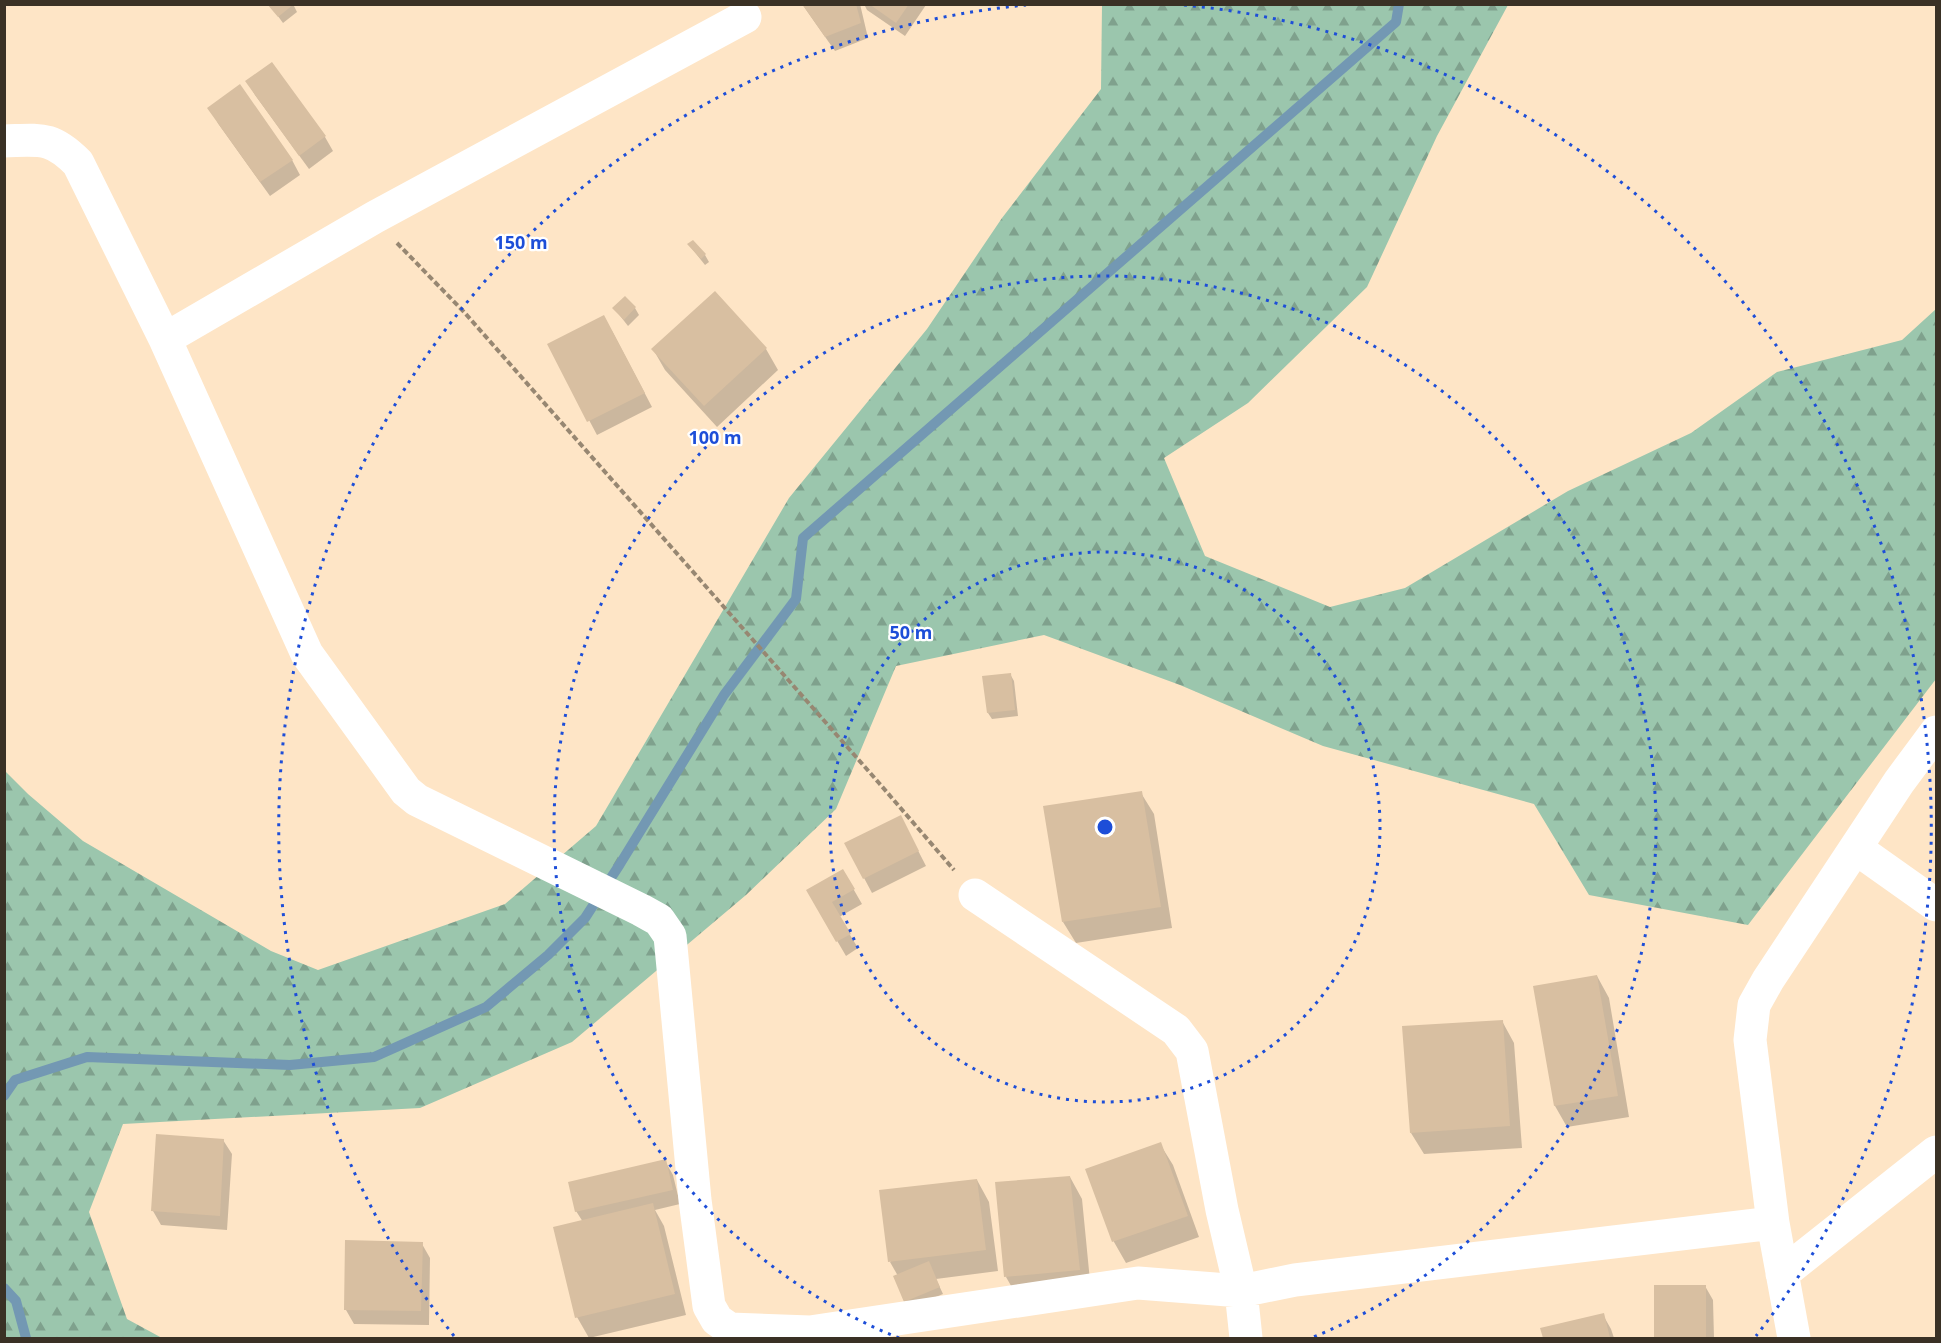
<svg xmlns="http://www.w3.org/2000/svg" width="1941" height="1343" viewBox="0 0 1941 1343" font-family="'Noto Sans',sans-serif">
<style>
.forest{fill:url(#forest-firs)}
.shadow{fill:#0003}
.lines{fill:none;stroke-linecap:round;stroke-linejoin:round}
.stream{stroke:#7398b3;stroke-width:10}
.building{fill:#d8bfa1}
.path{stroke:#978772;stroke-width:4;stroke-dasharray:6 3;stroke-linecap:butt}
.minor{stroke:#fff;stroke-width:33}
.ring{fill:none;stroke:#1d4ed8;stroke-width:3;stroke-dasharray:3 6}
.centre{fill:#1d4ed8;stroke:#fff;stroke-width:3}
.ring-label{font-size:18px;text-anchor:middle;font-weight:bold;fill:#1d4ed8;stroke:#fff;stroke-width:4.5;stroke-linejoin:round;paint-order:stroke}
</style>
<defs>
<pattern id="forest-firs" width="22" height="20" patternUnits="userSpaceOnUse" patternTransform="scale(1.5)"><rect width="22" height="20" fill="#9bc6ad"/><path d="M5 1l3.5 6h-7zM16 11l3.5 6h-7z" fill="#7fa18d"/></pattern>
</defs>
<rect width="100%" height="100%" fill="#fee5c6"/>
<!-- forest -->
<path class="forest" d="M1102,5h406l-71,131 -70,151 -119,116 -84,55 41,98 125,51 75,-19 163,-97 123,-58 86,-61 125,-32 34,-31v370l-188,246 -159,-30 -55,-91 -211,-58 -143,-61 -136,-50 -148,31 -60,143 -90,86 -174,147 -152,66 -297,16 -34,88 38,107 35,19h-157l-1,-381 2,-2 -2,-3v-182l24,24 55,47 188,110 47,19 187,-66 91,-78 193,-328 138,-169 75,-111 99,-129z"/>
<!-- shadow -->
<path class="shadow" d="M269,4h24l4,8 -14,11z
M802,4h58l8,34 -33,13z
M864,4h61l1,1 -21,31 -38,-26z
M272,64l53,73 8,14 -24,18 -54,-74 -8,-14z
M217,122l75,38 8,15 -30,21z
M689,245l16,10 4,7 -4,3z
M714,293l52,56 12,21 -61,57 -52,-57 -12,-21z
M614,308h21l4,7 -11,11z
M612,331l40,76 -55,28 -48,-90z
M1010,674l4,7 4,35 -26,3 -4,-6z
M1141,793l13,21 18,114 -96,15 -13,-21z
M908,831l18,35 -54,27 -26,-49z
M843,871l19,33 -23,13 19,31 -12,8 -38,-65z
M1597,976l12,22 20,119 -62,10 -12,-21 -20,-119z
M1502,1021l12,22 8,105 -98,6 -13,-21z
M223,1140l9,14 -5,76 -66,-5 -8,-14z
M1160,1144l13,21 26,72 -73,26 -12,-21 -27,-72z
M665,1161l8,14 7,29 -25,6 9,16 22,89 -97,23 -12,-21 6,-95 -7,-11z
M1070,1177l12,22 9,92 -73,7 -12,-21z
M977,1180l12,22 9,69 -62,8 7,15 -34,14 -11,-32 -8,-14z
M422,1244l8,14 -1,67 -75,-1 -8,-14z
M1655,1286h50l8,14 1,38h-58z
M1603,1315l8,14 3,9h-70l-2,-9z"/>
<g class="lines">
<!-- stream -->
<path class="stream" d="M4,1096l11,-16 72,-23 203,8 84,-8 112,-50 62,-52 37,-37 35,-54 104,-169 72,-96 7,-61 593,-516 3,-18
M4,1288l12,13 10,37"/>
</g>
<!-- building -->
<path class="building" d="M267,4h27l-16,13z
M802,4h54l5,19 -36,14z
M869,4h40l-13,19z
M272,62l54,74 -27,20 -54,-75z
M240,84l53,76 -33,22 -53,-74z
M693,240l13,14 -5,5 -14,-15z
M715,291l52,57 -63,58 -53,-57z
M625,296l11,11 -12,13 -12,-12z
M604,315l41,78 -58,29 -40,-78z
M1011,673l4,37 -28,3 -5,-37z
M1142,791l19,116 -99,15 -19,-116z
M901,815l18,36 -56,28 -19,-36z
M843,869l12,20 -23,13 19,32 -15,8 -30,-52z
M1597,975l21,121 -64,10 -21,-120z
M1503,1020l7,106 -100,7 -8,-107z
M156,1134l68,5 -4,77 -69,-5z
M1161,1142l27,74 -76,26 -27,-73z
M666,1159l7,31 -98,22 -7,-30z
M1070,1176l10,94 -76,7 -9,-95z
M977,1179l9,71 -98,12 -9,-72z
M653,1203l22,91 -100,24 -22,-91z
M345,1240l78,2 -2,69 -77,-1z
M929,1261l11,26 -36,15 -11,-26z
M1654,1285h52v53h-52z
M1604,1313l6,25h-67l-3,-10z"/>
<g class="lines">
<!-- path -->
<path class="path" d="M397,243l68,70 414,470 75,87"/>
<!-- minor -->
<path class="minor" d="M4,141c37,-1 47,-5 74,22l87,176 142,315 99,137 11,9 224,110 18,10 11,16 25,264 14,106 8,14 13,9 80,3 328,-49 103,8 5,47
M165,339l210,-122 370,-200
M1857,849l79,56
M975,895l201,135 16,21 30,159 19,81 54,-11 478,-57 21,115
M1773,1223l-23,-183 4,-35 14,-25 131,-198 37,-50
M1782,1274l154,-122"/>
</g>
<!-- distance rings -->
<g class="ring">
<circle cx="1105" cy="827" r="275"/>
<path d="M899 1338A551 551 0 1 1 1311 1338"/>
<path d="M454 1336A826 826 0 0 1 1026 5M1184 5A826 826 0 0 1 1756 1336"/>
</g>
<circle cx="1105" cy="827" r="9" class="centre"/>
<g class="ring-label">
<text x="521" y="249">150 m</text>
<text x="715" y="444">100 m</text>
<text x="911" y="639">50 m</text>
</g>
<!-- border -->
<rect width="1941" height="1343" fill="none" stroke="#3a3125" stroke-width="12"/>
</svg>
